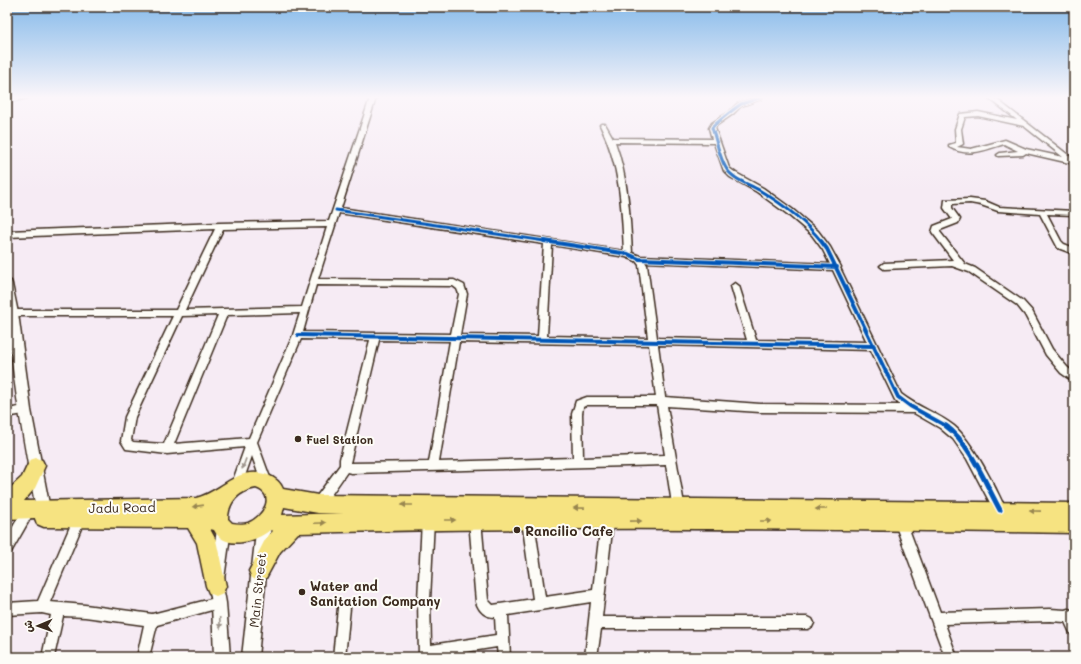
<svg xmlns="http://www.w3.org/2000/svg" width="1081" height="664" viewBox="0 0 1081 664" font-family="Mali,'Playpen Sans Arabic',sans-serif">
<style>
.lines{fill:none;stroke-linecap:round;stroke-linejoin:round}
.minor-casing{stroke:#3b2a1e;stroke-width:3}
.tertiary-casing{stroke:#3b2a1e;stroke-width:3}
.trunk-casing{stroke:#3b2a1e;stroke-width:3}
.minor{fill:#fdfcf7;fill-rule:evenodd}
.tertiary{fill:#fdfcf7;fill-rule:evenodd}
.trunk{fill:#f6e381;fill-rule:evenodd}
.cycleway-far2-casing{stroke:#fdfcf7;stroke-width:5}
.cycleway-far1-casing{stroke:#fdfcf7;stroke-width:6}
.cycleway-casing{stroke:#fdfcf7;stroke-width:8}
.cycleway-far2{stroke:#0057b8;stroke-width:3}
.cycleway-far1{stroke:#0057b8;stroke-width:4}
.cycleway{stroke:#0057b8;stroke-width:5}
.oneway{fill:#9c938a}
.oneway2{fill:#988650}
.poi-dot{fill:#3b2a1e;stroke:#fdfcf7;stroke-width:1.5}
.labels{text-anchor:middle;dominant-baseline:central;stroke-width:4;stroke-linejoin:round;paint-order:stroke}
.poi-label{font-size:11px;font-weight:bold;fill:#3b2a1e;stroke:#fdfcf7;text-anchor:start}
.near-street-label{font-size:13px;fill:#3b2a1e;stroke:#fdfcf7}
.near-poi-label{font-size:13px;font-weight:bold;fill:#3b2a1e;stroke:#fdfcf7;text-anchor:start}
</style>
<rect width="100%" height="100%" fill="#f6ebf4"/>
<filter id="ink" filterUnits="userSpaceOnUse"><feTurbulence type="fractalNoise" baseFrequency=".025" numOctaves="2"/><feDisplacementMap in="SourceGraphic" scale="8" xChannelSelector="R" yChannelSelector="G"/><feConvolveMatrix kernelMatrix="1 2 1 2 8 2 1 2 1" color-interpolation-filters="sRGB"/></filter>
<g filter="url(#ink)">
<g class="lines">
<!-- minor casing -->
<g class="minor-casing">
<path id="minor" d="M16,98h11l-20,5v-4z
M370,98h6l-35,110 283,43c-2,-44 -4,-86 -24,-126l1,-1h4l8,14 99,1 -3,-11 3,-5 17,-11 8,-8 17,-6h8l-1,1 -20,7 -8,8 -16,11 -2,3 14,40 7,5 27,15 29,21 26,22 12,16 11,20 -1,1 61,126c16,13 37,19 53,32 18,15 42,62 52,84l-2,4 -4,1 -4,-1 -29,-55 -14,-20 -13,-11 -26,-15 -154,-1 -93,-6 18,104 -2,4 -4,1 -4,-1 -2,-4 -7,-45 -315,8 -4,-1 -25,36 -4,1 -4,-1 -2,-4 2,-4 26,-35v-6l30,-119 -69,-1 -44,103 15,41 -1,4 -4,1 -4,-1 -11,-31 -12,34 -4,1 -4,-1 -1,-4 14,-39 -78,7 -41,-5 -5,-8 4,-24 48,-101h-160l-4,-3 4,-3h163l39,-81 -208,8v-6l213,-8 109,-2zM615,142l99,1 10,28 6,6 27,15 29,21 26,22 11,15 7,14 -190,-8 -8,-3c-2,-38 -4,-75 -17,-111zM339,213l205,31 -6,92 -78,-1 7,-41 -3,-9 -10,-5 -136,-1zM327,227l-25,80 -117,3 38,-81zM552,245l74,12 10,4 3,4 9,73 -101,-2zM645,262l188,8 34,72 -111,-2 -17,-54 -4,-3 -4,3 16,54 -90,-2 -10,-73zM316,285l137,1 4,3 2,5 -8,40 -148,-2zM300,313l-7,22 -44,103 -75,6 53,-129zM218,315l-54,129 -31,-2 -2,-2 4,-23 47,-101zM379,340l71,1 -21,121 -79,1zM459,342l190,3 7,52h-69l-11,4 -4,13 1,44 -134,4zM658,345l213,5 24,50 5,5 -140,-1 -95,-7zM587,405h70l8,50 -82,3 -1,-44 1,-7z
M989,98h6l77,60 2,6 -48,-11 -3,2 -25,1 -1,-1 3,-2 18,-2 -14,-7c-19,6 -36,14 -55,3v-2l7,-2 -1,-14 5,-15 18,-2 39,8zM978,116l46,10 39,31 -37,-8 -21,-9 -34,9 -14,-2 6,-3 -2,-15 4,-12z
M970,199l15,2 14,6 75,4v4l-27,-1 14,27 3,3 10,4v6l-16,-6 -18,-34 -42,-3 -17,-6 -11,-2 -18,1v4l8,11 -2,4 -18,7v2l25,32 10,4 48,33 9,10 20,38 15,18 7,6v9l-13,-9 -15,-18 -21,-40 -8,-10 -48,-33 -17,-6 -68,3 -4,-3 4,-3 69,-3 -21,-28 2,-6 18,-7 -8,-11 1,-8z
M25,406l4,1 1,3 -1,3 -22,4v-8z
M25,512l4,1 2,4 -20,35 -4,2v-17l14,-24z
M79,514l4,1 2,4 -35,83 35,3 67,9 67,-17 4,2 2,4 -2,4 -66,18 -8,32h-12l7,-32 -59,-8 -22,-1 -9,41h-12l9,-42 -9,-2 -35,2v-12l31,-2 37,-86z
M428,515l4,1 2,4 -4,80 1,45 65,-10 -1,-18c-10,0 -16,-6 -19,-15l-7,-82 2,-4 4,-1 4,1 2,4 7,80 5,5 40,-6 -11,-78 2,-4 4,-1 4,1 2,4 11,76 48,-7 8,-68 2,-4 4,-2 4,2 2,4 -11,95h206l4,2 2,4 -2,4 -4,2h-207l-4,28h-12l6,-55 -83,13 2,42h-12l-1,-10 -63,10h-15l-1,-57 4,-80 2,-4z
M900,516l4,1 2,4 34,91 110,-3 15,1 3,-1 6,2v24l-4,-2 -5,-11 -15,-1 -105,3 12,33h-12l-51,-136 2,-4z
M344,602l4,2 2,4 -5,49h-12l5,-49 2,-4z"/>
</g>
<!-- tertiary casing -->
<g class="tertiary-casing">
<path id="tertiary" d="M7,280l4,1 1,3 6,29 13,97 19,99 -4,11 -5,2 -5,-2 -2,-5 2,-6c-13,-75 -29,-152 -29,-229z
M264,516l5,2 2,5 -13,134h-16l15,-134 2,-5z
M224,522l5,2 2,5 -8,57 3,17 4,54h-16l-2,-54 -3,-17 8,-57 2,-5z"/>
</g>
<!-- trunk casing -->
<g class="trunk-casing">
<path id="trunk" d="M36,458l6,2 3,6 -10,22 -11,13 172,-3c28,-7 40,-33 72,-23 7,3 12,7 15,14l35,6 756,8v30c-259,-4 -518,-7 -776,0l-18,19 -14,26 -7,3 -7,-3 -3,-7 17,-33 7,-7 -3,-1c-14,12 -45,21 -56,0l-4,-1 6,11 10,46 -3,7 -7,3 -7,-3 -3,-7 -9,-43 -9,-15 -144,-1 -7,-3 -2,-6 -28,1v-28l15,-14 8,-17zM256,488c21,7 7,29 -8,35 -4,1 -11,1 -16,0l-4,-4c0,-17 11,-28 28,-31zM284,507l34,6h26l-62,2z"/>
</g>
<!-- minor -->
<use href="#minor" class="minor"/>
<!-- tertiary -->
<use href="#tertiary" class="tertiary"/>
<!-- trunk -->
<use href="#trunk" class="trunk"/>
<!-- cycleway-far2 casing -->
<g class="cycleway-far2-casing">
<path id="cycleway-far2" d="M759,98c-6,2 -12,4 -18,6 -3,2 -28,21 -29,24 4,11 8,31 14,40 6,11 23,16 33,22 22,13 47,32 63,52
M336,210l215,32"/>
</g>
<!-- cycleway-far1 casing -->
<g class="cycleway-far1-casing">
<path id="cycleway-far1" d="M544,241l84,13 11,5 198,8
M821,241l6,8 71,148 12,9 38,21
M298,335l576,11"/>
</g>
<!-- cycleway casing -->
<g class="cycleway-casing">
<path id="cycleway" d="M946,426c24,17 40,59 54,84"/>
</g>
<!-- cycleway-far2 -->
<use href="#cycleway-far2" class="cycleway-far2"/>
<!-- cycleway-far1 -->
<use href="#cycleway-far1" class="cycleway-far1"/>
<!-- cycleway -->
<use href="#cycleway" class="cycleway"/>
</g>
<!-- one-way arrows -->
<defs><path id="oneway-solid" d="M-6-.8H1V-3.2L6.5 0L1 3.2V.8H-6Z"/></defs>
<g class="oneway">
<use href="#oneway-solid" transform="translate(244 464) rotate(110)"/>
<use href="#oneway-solid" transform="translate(220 623) rotate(87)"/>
</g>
<g class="oneway2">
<use href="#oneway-solid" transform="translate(407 505) rotate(180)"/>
<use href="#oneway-solid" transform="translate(198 506) rotate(172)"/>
<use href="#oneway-solid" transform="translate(579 508) rotate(-179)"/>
<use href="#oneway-solid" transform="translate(821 509) rotate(-180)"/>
<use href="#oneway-solid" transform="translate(1035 511) rotate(-179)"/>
<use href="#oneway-solid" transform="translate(450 520)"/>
<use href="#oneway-solid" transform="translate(636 521) rotate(-1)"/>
<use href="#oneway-solid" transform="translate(766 521)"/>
<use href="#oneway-solid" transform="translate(320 523) rotate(-2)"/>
</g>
</g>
<!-- sky -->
<linearGradient id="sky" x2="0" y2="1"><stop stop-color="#86baea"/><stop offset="0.51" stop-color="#fbf6fa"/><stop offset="1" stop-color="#fbf6fa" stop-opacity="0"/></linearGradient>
<rect width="1081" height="191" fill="url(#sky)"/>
<!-- markers -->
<g class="poi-dot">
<circle cx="298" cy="439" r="4"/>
<circle cx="517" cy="530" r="4"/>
<circle cx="302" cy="592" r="4"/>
</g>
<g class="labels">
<!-- poi labels -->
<g class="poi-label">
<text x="306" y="439">Fuel Station</text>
</g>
<!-- near-street labels -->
<g class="near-street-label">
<text transform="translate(122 507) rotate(-1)">Jadu Road</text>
<text transform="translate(257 590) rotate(-84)">Main Street</text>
</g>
<!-- near-poi labels -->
<g class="near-poi-label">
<text x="525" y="530">Rancilio Cafe</text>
<text x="310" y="585">Water and<tspan x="310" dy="15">Sanitation Company</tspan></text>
</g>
</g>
<!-- margin -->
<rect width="1081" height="664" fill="none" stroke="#fdfcf7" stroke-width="24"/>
<rect x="12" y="12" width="1057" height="640" fill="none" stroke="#3b2a1e" stroke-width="1.5" filter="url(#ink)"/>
<!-- north arrow -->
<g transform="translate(38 626) rotate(268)" stroke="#fdfcf7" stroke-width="3" paint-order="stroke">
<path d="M0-3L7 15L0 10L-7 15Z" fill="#3b2a1e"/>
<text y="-6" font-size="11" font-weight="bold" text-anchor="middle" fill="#3b2a1e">ش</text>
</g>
</svg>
